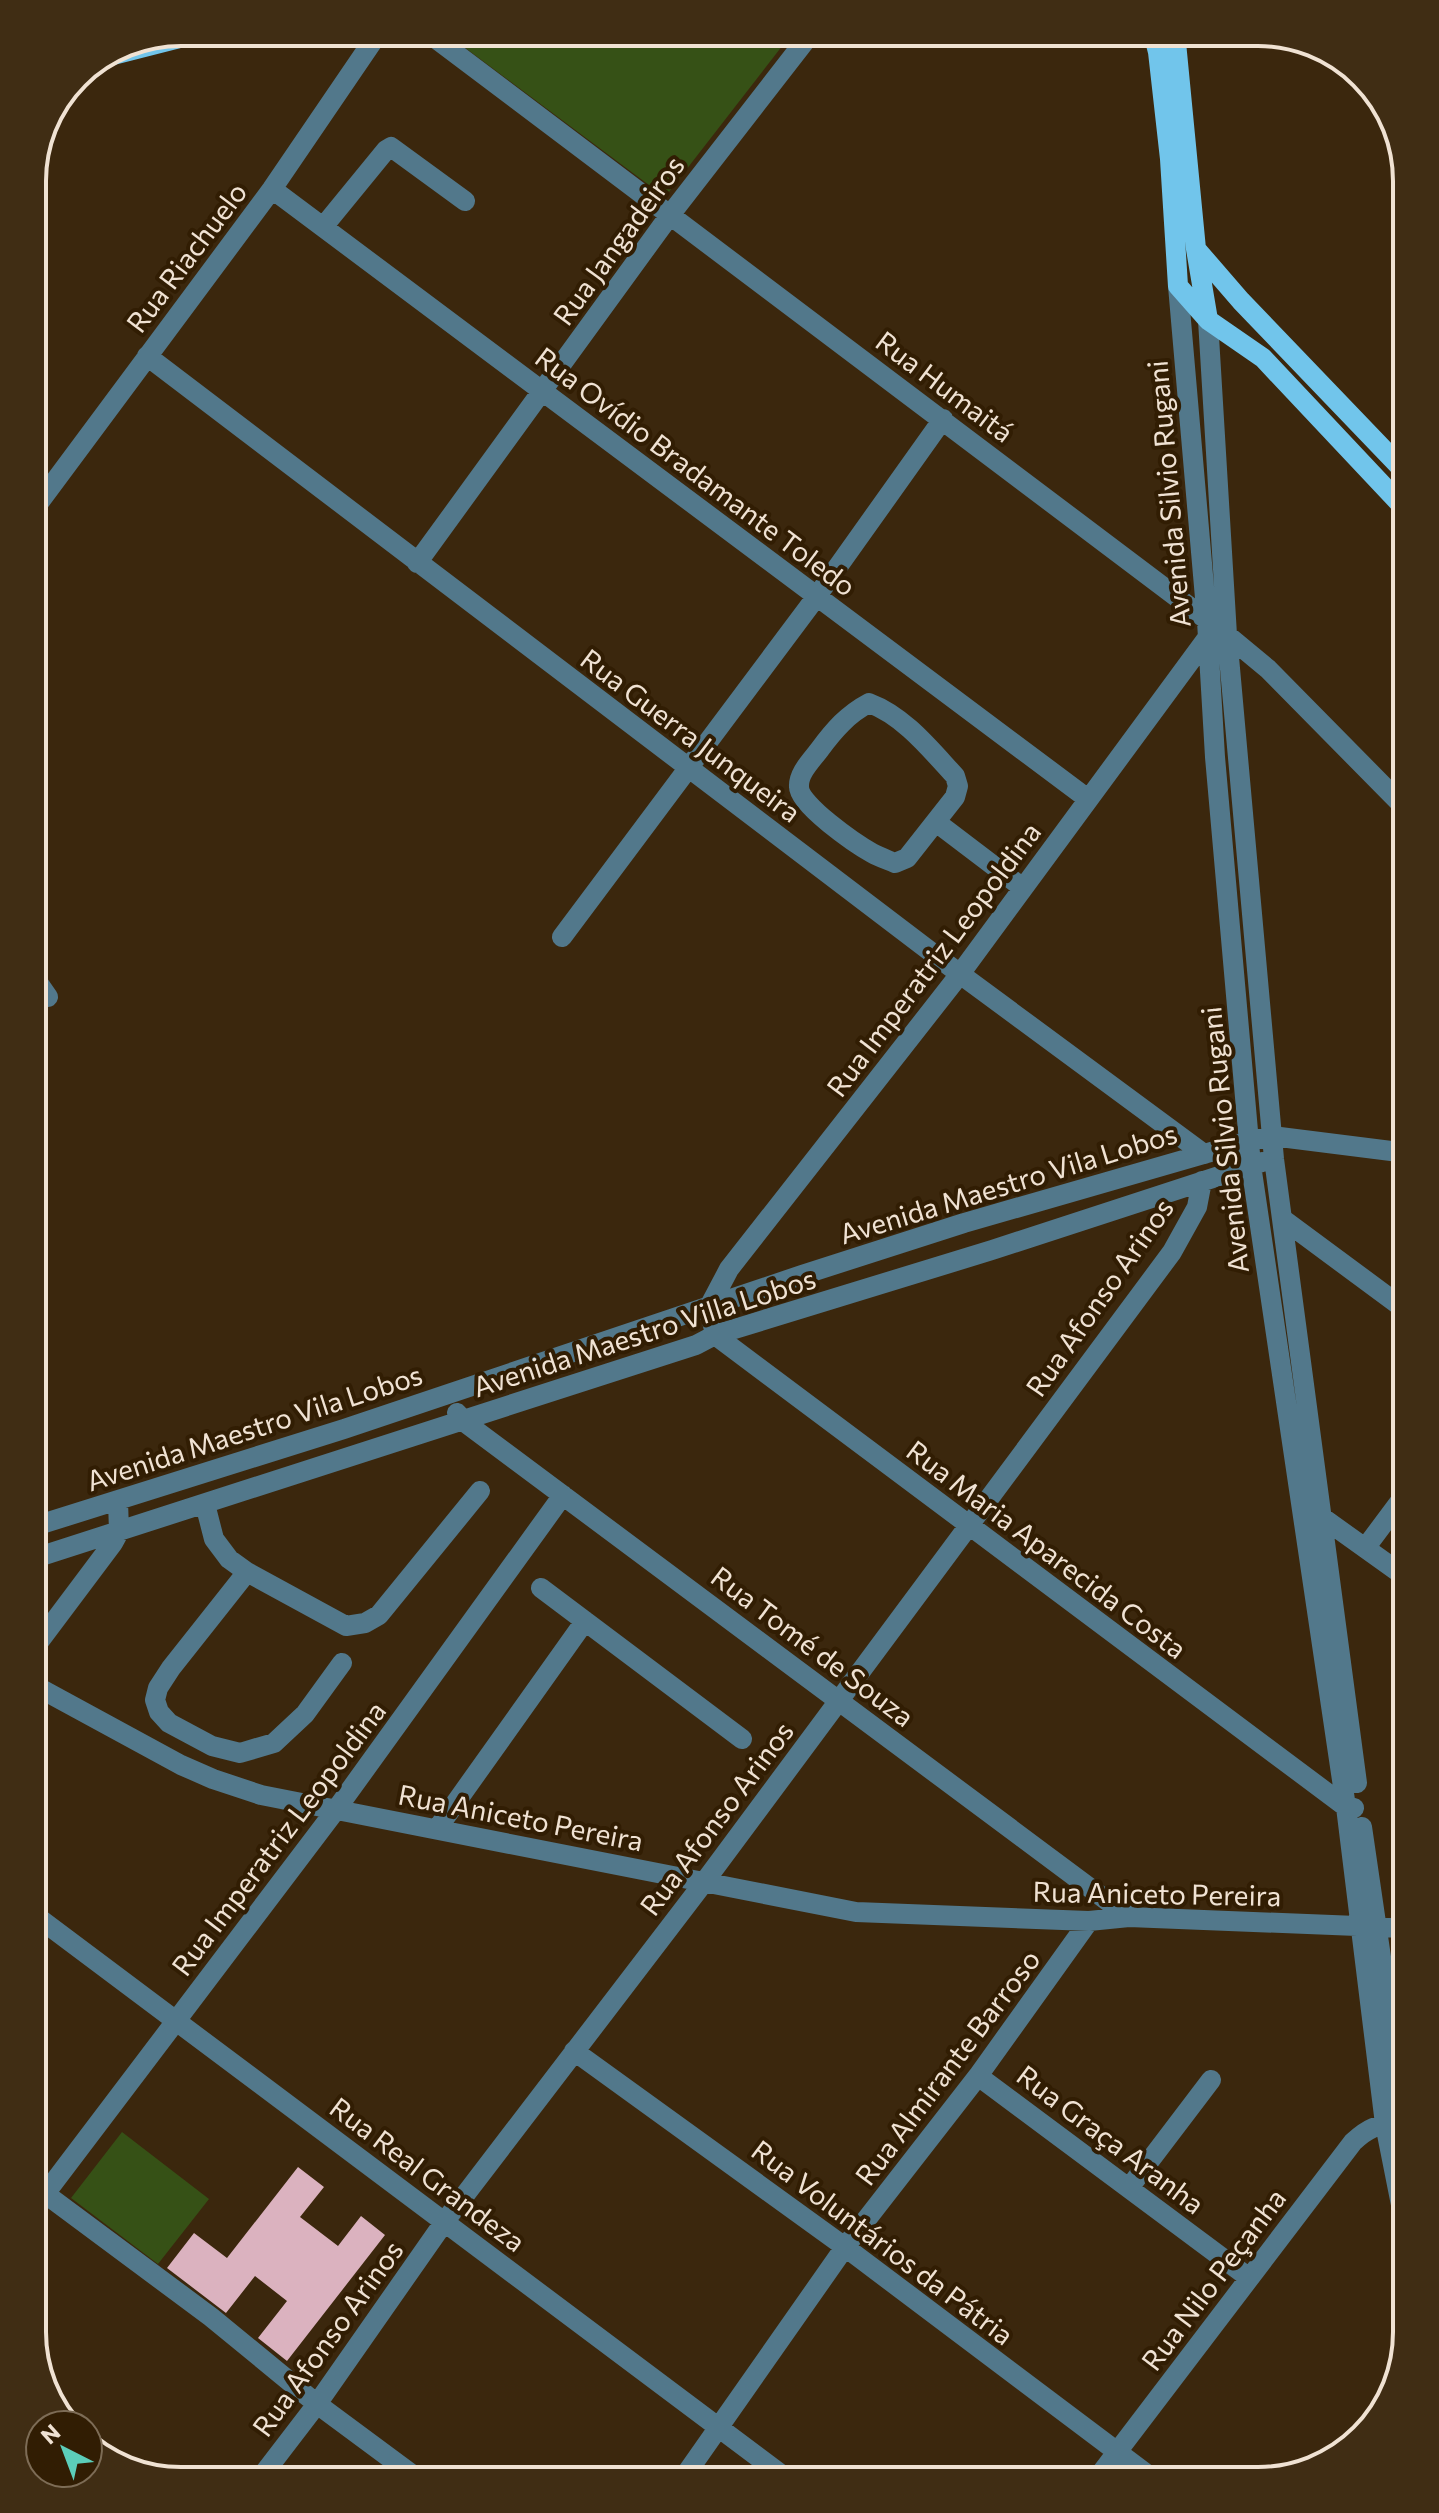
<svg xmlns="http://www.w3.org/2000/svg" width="1439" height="2513" viewBox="0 0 1439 2513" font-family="Commissioner,sans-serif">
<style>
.green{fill:#365116}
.building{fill:#dbb2bf}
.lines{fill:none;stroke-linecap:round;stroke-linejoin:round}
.minor{stroke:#52788b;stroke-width:20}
.major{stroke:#71c5eb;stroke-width:20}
.labels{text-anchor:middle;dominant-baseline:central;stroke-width:8;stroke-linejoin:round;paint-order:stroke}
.street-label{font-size:28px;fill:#f0e2d3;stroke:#311d03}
.rim{fill:none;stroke:#f0e2d3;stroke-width:4}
</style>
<rect width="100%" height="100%" fill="#3b270d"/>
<!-- green -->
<path class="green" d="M444,32h349l-128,165z
M122,2132l87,67 -51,65 -87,-66z"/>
<!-- building -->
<path class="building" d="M298,2167l26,20 -24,30 38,29 23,-30 24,19 -98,126 -29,-23 29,-37 -32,-25 -29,37 -59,-45 27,-35 33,25z"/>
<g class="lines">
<!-- minor -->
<path class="minor" d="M427,32l800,603 41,34 139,141
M272,189l816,610
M323,227l63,-77 5,-3 74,54
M1178,286l29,335 8,136 36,408 95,642 39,317 22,111
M1208,320l19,315 47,524 83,624
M147,356l813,618 244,180
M32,512l240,-323 107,-157
M417,563l253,-348 142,-183
M1211,637h-3l-248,337 -231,295 -20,38 6,28 631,472 8,1
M869,703c35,13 61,46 86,73l3,10 -3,11 -48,61 -12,5c-7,-3 -16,-6 -23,-10 -16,-9 -73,-48 -73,-66 -1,-14 13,-27 21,-38 14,-19 28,-35 49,-46z
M936,822l87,66
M562,937l255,-341 126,-177
M32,974l16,23
M1284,1220l123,91
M457,1413l6,8 666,496
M205,1504l9,35 15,20 18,13 99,54 19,-3 14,-8 101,-124
M1316,1513l91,65
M32,1527l312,-98 458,-154 162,-52 285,-82 23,-5 135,17
M1366,1547l41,-55
M32,1559l664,-214 19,-10 277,-85 270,-88
M247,1572l-76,96 -13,20 -3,12 4,12 10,11 43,23 28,7 34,-10 31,-29 37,-51
M541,1588l201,151
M32,1651l81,-108 6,-11 -1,-32
M32,1684l149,81 32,14 48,16 595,117 233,9 40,-4 278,11
M1362,1827l45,308
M437,1829l148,-208
M32,1913l758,568
M574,2051l271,196 311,234
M978,2076l270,201
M32,2184l179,133 106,87 104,77
M1129,2188l82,-108
M32,2211l303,-400 228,-316
M258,2481l59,-77 128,-183 260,-340 467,-629 25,-45 5,-26
M681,2481l164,-234 133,-171 111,-155
M1095,2481l258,-339c14,-13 25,-19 44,-17"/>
<!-- major -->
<path class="major" d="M1153,32l5,20 12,107 8,127 30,34 55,38 144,153
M1175,32l21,217 12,71
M101,58l102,-26
M1196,249l45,52 166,173"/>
</g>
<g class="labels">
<!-- street labels -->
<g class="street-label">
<text transform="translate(618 240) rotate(-54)">Rua Jangadeiros</text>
<text transform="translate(186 257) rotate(-53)">Rua Riachuelo</text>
<text transform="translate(945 386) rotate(37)">Rua Humaitá</text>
<text transform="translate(696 471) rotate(37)">Rua Ovídio Bradamante Toledo</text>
<text transform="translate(1168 494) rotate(-95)">Avenida Silvio Rugani</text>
<text transform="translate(691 735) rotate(37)">Rua Guerra Junqueira</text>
<text transform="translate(933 959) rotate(-53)">Rua Imperatriz Leopoldina</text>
<text transform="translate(1224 1140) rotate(-96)">Avenida Silvio Rugani</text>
<text transform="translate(1008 1183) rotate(-17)">Avenida Maestro Vila Lobos</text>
<text transform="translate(1099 1297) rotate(-55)">Rua Afonso Arinos</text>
<text transform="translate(644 1332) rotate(-18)">Avenida Maestro Villa Lobos</text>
<text transform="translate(254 1427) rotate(-18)">Avenida Maestro Vila Lobos</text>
<text transform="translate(1047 1549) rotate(37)">Rua Maria Aparecida Costa</text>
<text transform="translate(813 1646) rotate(37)">Rua Tomé de Souza</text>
<text transform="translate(521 1817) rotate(11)">Rua Aniceto Pereira</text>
<text transform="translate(716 1818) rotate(-53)">Rua Afonso Arinos</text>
<text transform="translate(278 1838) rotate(-53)">Rua Imperatriz Leopoldina</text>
<text transform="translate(1157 1893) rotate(1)">Rua Aniceto Pereira</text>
<text transform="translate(947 2067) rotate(-53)">Rua Almirante Barroso</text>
<text transform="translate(1111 2139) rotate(37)">Rua Graça Aranha</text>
<text transform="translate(428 2174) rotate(37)">Rua Real Grandeza</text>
<text transform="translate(883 2242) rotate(37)">Rua Voluntários da Pátria</text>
<text transform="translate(1213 2279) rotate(-53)">Rua Nilo Peçanha</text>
<text transform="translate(327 2338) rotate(-54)">Rua Afonso Arinos</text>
</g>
</g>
<!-- crop -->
<path d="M0 0H1439V2513H0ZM181 46H1258A135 135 0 0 1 1393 181V2332A135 135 0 0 1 1258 2467H181A135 135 0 0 1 46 2332V181A135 135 0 0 1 181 46Z" fill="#402d14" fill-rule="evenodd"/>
<path class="rim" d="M181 46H1258A135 135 0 0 1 1393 181V2332A135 135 0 0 1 1258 2467H181A135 135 0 0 1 46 2332V181A135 135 0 0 1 181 46Z"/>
<!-- north arrow -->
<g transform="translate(64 2449) rotate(318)"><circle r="38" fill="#311d03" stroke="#7d6c56" stroke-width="2"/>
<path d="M0-6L14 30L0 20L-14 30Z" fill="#5cceba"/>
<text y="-12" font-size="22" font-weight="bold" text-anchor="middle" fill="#f0e2d3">N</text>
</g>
</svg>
